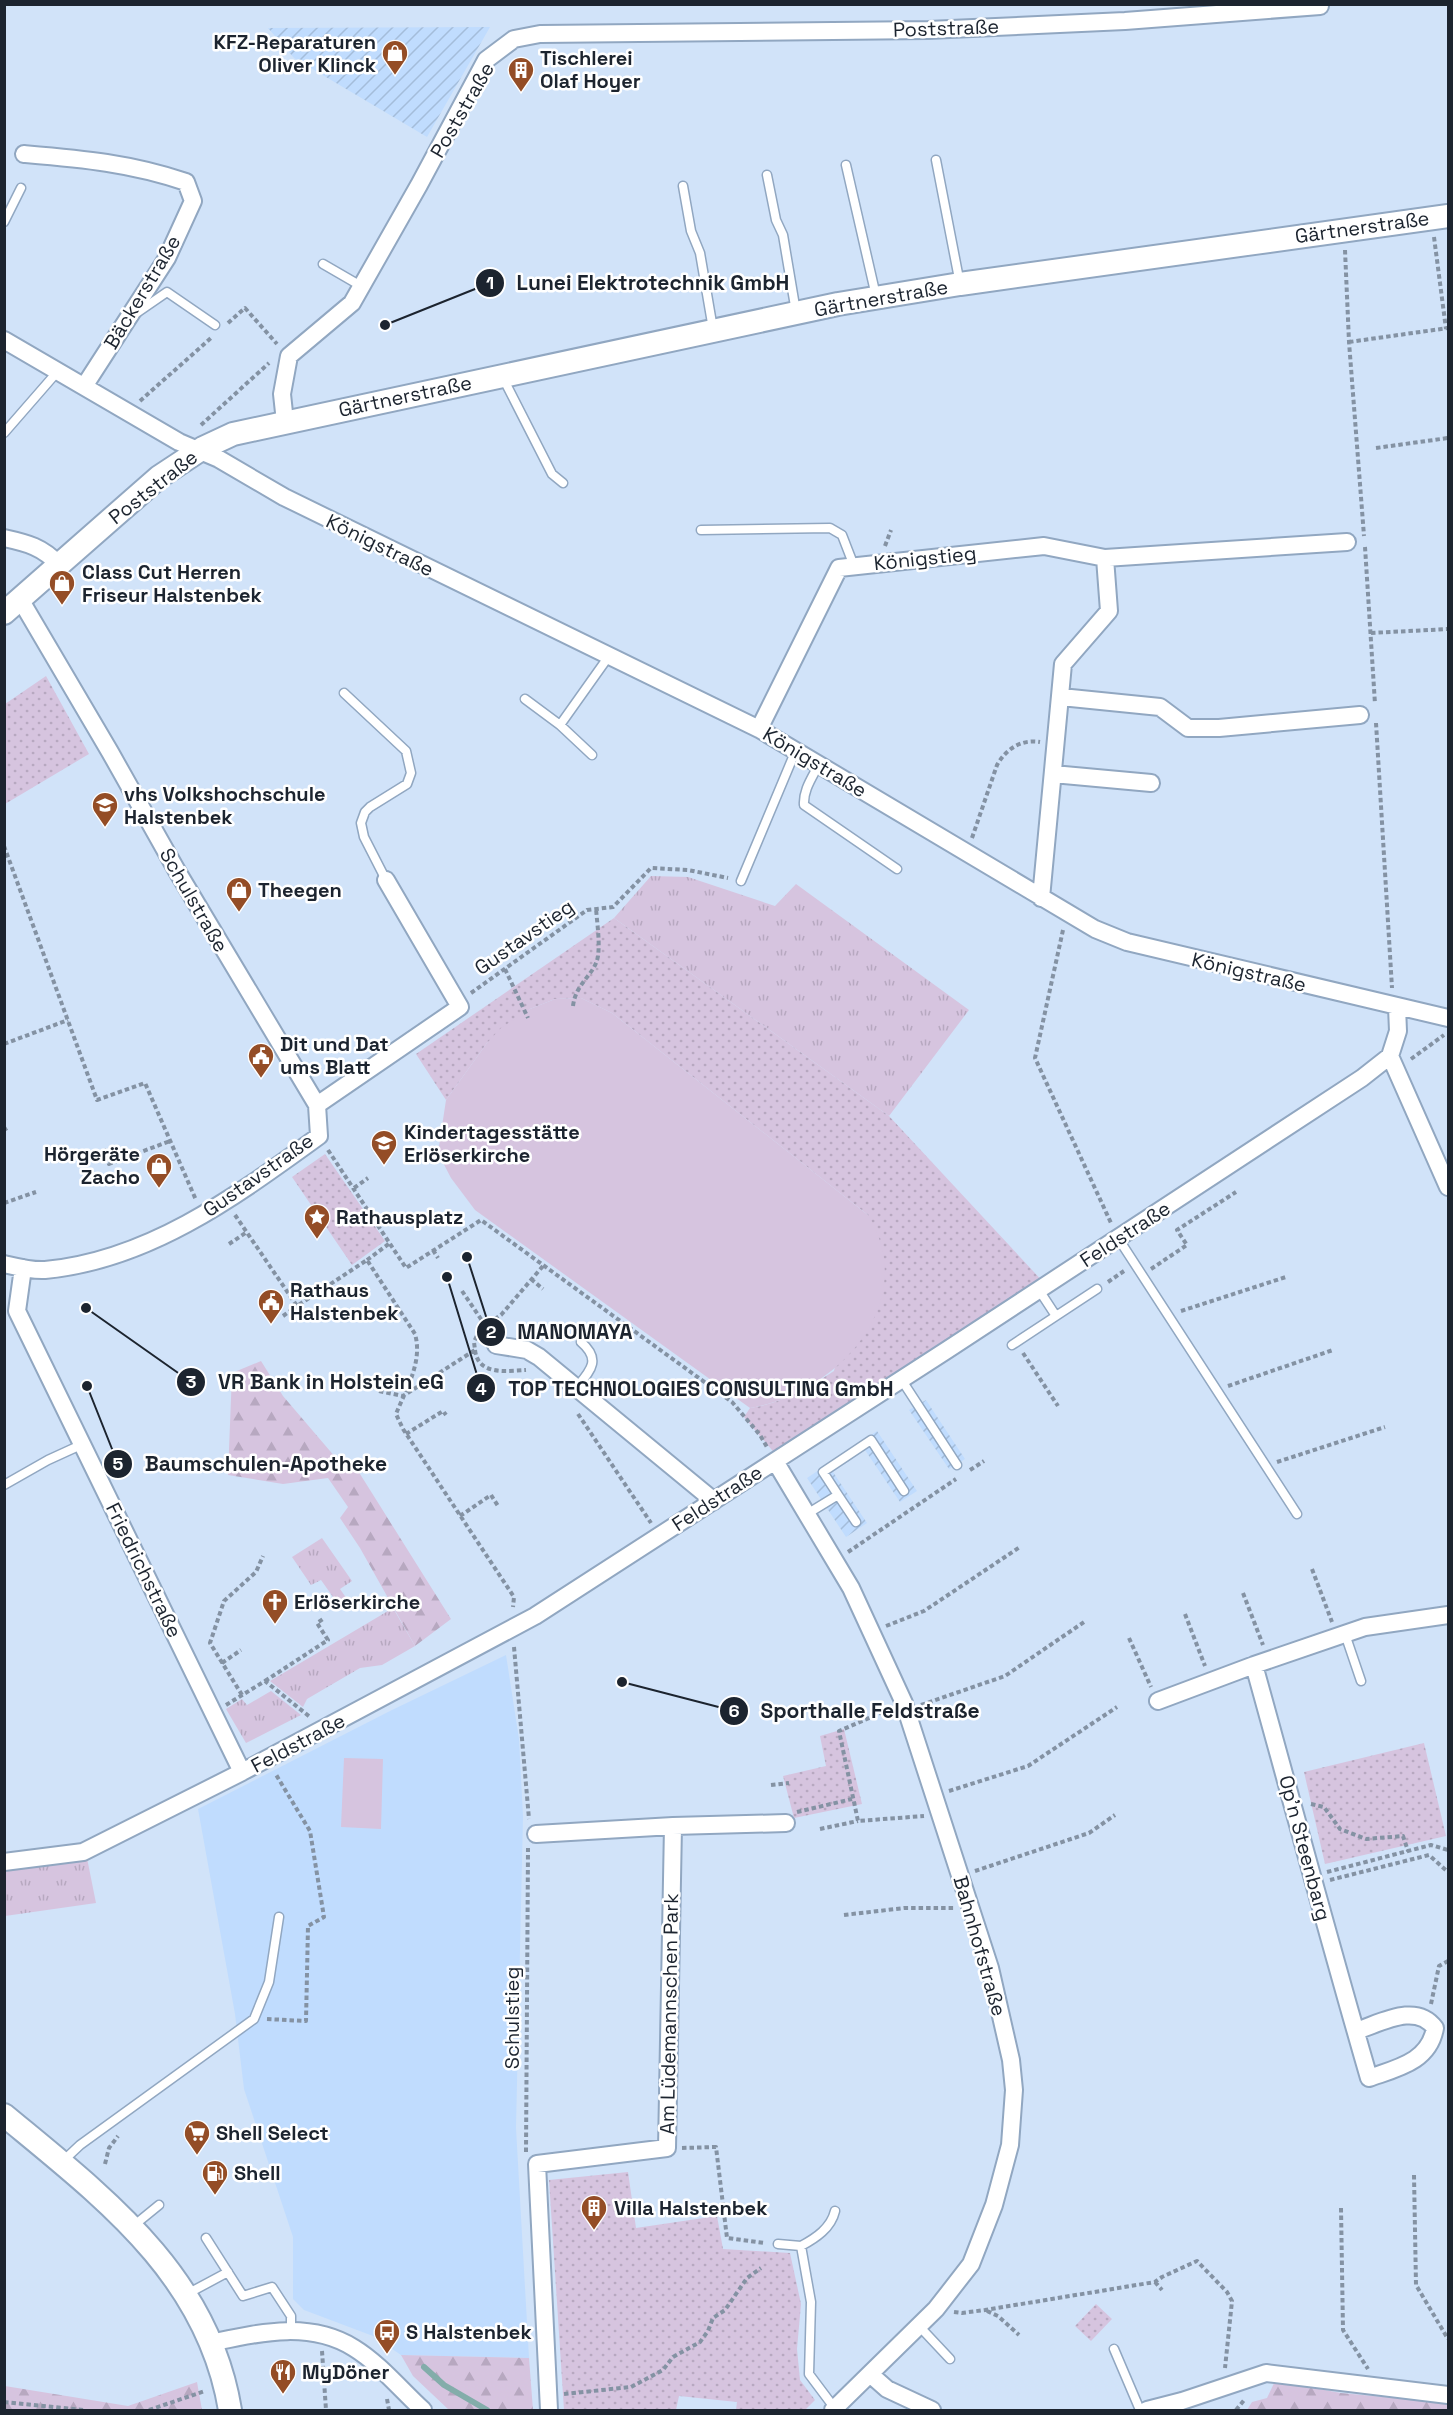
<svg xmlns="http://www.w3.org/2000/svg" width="1453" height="2415" viewBox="0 0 1453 2415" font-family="'Space Grotesk',sans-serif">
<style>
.built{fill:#c0dcfe}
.industrial{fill:url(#industrial-furrows)}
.grass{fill:url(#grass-tufts)}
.forest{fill:url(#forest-firs)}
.park{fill:url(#park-dots)}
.garden{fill:#d6c4df}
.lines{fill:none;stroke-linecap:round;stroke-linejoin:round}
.stream{stroke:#83adaa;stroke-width:6}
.lane-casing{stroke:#91a7c1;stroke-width:11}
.street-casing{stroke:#91a7c1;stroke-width:20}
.secondary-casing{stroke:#91a7c1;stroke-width:26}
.path{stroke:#8492a3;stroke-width:4;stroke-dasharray:4.5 3;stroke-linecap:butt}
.lane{stroke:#fff;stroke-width:8}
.street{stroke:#fff;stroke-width:16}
.secondary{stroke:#fff;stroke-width:22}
.labels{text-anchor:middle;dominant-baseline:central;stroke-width:5;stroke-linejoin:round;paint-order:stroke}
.street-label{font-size:20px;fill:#1c242f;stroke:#fff}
.poi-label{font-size:20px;font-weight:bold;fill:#1c242f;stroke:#fff;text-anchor:start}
.leader{fill:none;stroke:#1c242f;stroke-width:2}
.callout-dot{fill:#1c242f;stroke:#fff;stroke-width:2}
.mark-label{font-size:18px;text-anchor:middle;font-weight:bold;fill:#fff}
.callout-label{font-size:21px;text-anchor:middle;font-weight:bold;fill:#1c242f;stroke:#fff;stroke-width:5;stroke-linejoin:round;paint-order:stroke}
</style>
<defs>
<pattern id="industrial-furrows" width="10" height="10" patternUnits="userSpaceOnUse" patternTransform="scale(1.5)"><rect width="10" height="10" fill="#c0dcfe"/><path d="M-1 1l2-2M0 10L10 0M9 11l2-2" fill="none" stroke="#a4bdda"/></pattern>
<pattern id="grass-tufts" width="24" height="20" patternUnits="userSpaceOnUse" patternTransform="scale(1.5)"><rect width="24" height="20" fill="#d6c4df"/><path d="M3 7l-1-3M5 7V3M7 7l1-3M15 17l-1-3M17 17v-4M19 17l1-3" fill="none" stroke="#b7a8c0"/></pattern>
<pattern id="forest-firs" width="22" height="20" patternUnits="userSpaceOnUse" patternTransform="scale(1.5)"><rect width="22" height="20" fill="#d6c4df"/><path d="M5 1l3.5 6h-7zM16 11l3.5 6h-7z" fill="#b7a8c0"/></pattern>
<pattern id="park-dots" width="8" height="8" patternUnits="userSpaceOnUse" patternTransform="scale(1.5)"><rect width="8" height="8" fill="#d6c4df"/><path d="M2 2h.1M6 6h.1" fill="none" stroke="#b7a8c0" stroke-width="1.8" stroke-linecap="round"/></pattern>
</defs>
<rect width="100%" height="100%" fill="#d1e3f9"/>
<!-- built -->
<path class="built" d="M506,1655l13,84 4,78 -7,311 13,230 -128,-3 -28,-19 -69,-26 -11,-11v-62l-49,-148 -9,-75 -37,-205 192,-98z"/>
<!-- industrial -->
<path class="industrial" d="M490,27l-63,110 -133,-79 -26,-30z
M926,1400l39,59 -16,10 -40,-59z
M877,1431l40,60 -17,11 -35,-52 -32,22 34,51 -21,14 -39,-59z"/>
<!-- grass -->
<path class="grass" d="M651,876l37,1 87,29 21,-22 173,126 -80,106 -275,-198z
M322,1538l30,43 -12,8 7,10 -9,5 -17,-24 -10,5 -19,-28z
M393,1608l22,38 -33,19 -22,3 -53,31 -4,8 -33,-26z
M271,1691l30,24 -55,28 -20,-34 16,-10 5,6z
M87,1858l9,45 -91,13 -1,-47z"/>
<!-- forest -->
<path class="forest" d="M261,1361l22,35 53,62 12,2 7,6 96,153 -36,27 -55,-98 -20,-30 8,-11 -20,-29 -45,6 -55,-9 4,-102z
M401,2355l128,3 4,52h-84l-36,-34z
M1275,2381l66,12 107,10v7h-201l5,-8 15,-4z
M197,2382l5,28h-197v-24l123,20z"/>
<!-- park -->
<path class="park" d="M46,676l43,78 -84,50v-100z
M614,918l275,198 157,169 -269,171 -33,-39 6,-9c32,-5 56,-19 84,-37l34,-156 -256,-202 -31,-15 -26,1 -25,10 -43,34 -41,57 -30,-46z
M325,1154l60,87 -33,24 -60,-88z
M844,1729l18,75 -68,14 -11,-42 43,-10 -6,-30z
M1424,1743l22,93 -121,28 -21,-92z
M628,2172l8,56 81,-12 6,33 67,4 11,51 -4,45 3,31 15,20 -10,10h-69l1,-8 -58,-6 -3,14h-112l-15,-230z
M1096,2304l16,15 -21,22 -16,-15z"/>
<!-- garden -->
<path class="garden" d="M581,998l31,15 256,202c54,88 -32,179 -118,193l-275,-198 -24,-32 -13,-25 8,-53 41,-57 14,-15 29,-19 25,-10z
M344,1758l39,1 -2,70 -40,-2z"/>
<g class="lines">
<!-- stream -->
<path class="stream" d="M424,2367l20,18 43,25"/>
<!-- lane casing -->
<g class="lane-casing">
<path id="lane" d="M936,160l24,124
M846,165l30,131
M767,175l9,45 7,15 13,77
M683,186l8,45 9,22 13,76
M4,222l17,-34
M323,264l38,22
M138,312l29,-20 48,33
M503,378l49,96 11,9
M4,433l54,-62
M701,530l129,-2 12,7 12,31
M344,693l62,58 5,22 -4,11 -37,23 -5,5 -4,11 3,14 22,43
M525,699l35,26 49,-69
M560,725l32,30
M819,764c-7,14 -16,26 -15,41l93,64
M741,881l55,-131
M1118,1238l179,276
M1056,1316l41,-27
M1012,1345l44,-29 -17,-26
M901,1379l56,86
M576,1388c14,-17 26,-28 5,-46
M4,1485l44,-25 35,-16
M838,1495l18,27
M807,1514l31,-19 -15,-23 48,-32 33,51
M1345,1634l16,47
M62,2162l18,-17 174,-126 15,-37 10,-65
M132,2227l27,-22
M206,2238l37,58 29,-9 19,29v13
M778,2244l23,2 10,56 -2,72 27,36
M801,2246c15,-8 30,-18 34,-35
M187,2294l41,-22
M919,2326l31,33
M1114,2349l26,61"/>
</g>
<!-- street casing -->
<g class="street-casing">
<path id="street" d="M24,154c58,5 106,9 162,28l7,19 -26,57 -82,127
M4,340l175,102 40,17 65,38 475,232 336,200 32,13 321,76
M285,422l-3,-28 7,-38 63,-53 67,-118 67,-125 28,-21 26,-5 388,-4 197,-9 195,-15
M4,538c23,5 39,9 55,27
M1061,697l99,10 28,21h31l141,-13
M759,729l80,-161 205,-22 61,12
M1053,774l98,9
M1041,898l22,-234 46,-53 -4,-53 242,-16
M1397,1007l1,24 -8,25 58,131
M317,1105l143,-98 -74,-127
M4,1264c13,3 28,7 41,6 105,-10 191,-74 274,-134l-2,-31 -140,-234 -67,-119 -90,-153
M23,1268l-6,43 225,461
M496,1345l31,5 12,7 175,144
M775,1461l76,127 53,115 86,265 21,92 3,30 -4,55 -16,60 -23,59 -35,45 -103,101
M1158,1701l96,-36
M536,1834l137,-8 113,-3
M4,1862l79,-10 159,-80 293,-156 412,-266 415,-272 28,-22
M1356,2031c25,-8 60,-29 79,-3 -6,34 -38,40 -66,50 -40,-138 -77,-276 -115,-413l111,-38 83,-12
M210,2343c48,-10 99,-23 144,5 26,16 47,42 69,62
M870,2374l17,15 45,21
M549,2410l-12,-246 130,-16 6,-322
M1147,2410l35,-9 84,-28 182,22"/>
</g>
<!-- secondary casing -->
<g class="secondary-casing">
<path id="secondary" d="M4,613l155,-136 44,-29 30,-14 605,-130 122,-20 488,-68
M4,2115c99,82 204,160 226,295"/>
</g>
<!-- path -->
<path class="path" d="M1434,237l12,92
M1345,250l4,92 15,194
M228,323l17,-15 32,36
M1349,342l99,-14
M140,401l71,-63
M201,425l68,-62
M1376,448l72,-10
M885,546l6,-16
M1365,547l10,157
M1371,633l77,-4
M1376,723l16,265
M972,838l25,-73c9,-16 24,-26 43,-23
M4,846l93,254 48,-17 51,117
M1063,930l-28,128 76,165
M505,969l23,49
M471,993l116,-83 26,-3 38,-39 37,2 40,8
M573,1006c3,-24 22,-31 25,-50 2,-15 -1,-33 -2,-48
M4,1044l64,-24
M1411,1059l33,-24
M4,1127l3,5
M104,1149l5,15 61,-23
M328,1150l78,118 75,-48 251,182 28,33 7,12
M354,1188l14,-10
M4,1203l32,-11
M235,1215l62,91 70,-46 48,74c8,28 -9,55 -19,80l7,15 111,168 -1,10
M229,1244l18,-12
M433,1250l5,8
M367,1260l23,-17
M1151,1269l36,-24 -10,-15 59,-38
M531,1279l12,10
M1108,1282l16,-11
M462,1291l23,34
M1181,1311l105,-34
M283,1316l14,-10
M475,1350c3,26 32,21 51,20
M1023,1353l35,53
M1228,1386l105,-36
M379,1391l24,5 72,-46 -1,-8 6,-13 21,-14 42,-49
M578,1414l73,109
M406,1434l37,-23 3,4
M1277,1462l108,-35
M970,1470l14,-9
M460,1516l31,-21 7,11
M848,1552l108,-73
M1312,1569l20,53
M1243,1593l20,52
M1185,1614l20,52
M886,1626l38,-15 96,-64
M1129,1638l22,49
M514,1647l15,172
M222,1663l19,-13
M265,1681l63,-41 -11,-17 6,-4
M242,1695l-32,-52 14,-42 32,-29 7,-16
M226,1705l39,-24 45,36
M921,1705l84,-29 79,-54
M890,1709l-51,22 19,90 66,-5
M771,1785l18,-2
M949,1791l79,-25 89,-59
M1311,1804l13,3 16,22 26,10 37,-3 5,15
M797,1812l55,-13
M820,1829l38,-8
M975,1871l114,-38 26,-18
M1327,1872l104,-27 17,5
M1330,1880l99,-25 19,17
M844,1915l60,-7h50
M1431,2004l8,-38 9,-5
M267,2019l39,2 2,-95 16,-9 -14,-86 -35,-58
M682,2148l34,-1 11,91 38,5
M526,2152l2,-304
M105,2164l4,-16 9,-12
M1414,2175l2,110 32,54
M1341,2208l2,122 25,39
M1155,2282l7,8
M987,2311l11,5 21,19
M954,2312l8,1 23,-3 170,-28 7,-5 35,-16 30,31 5,9 -7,67
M322,2351l4,59
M284,2380l3,-10
M564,2394l67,-7 32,-17 10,-13 27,-15 8,-11 5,-13 12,-8 22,-32 14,-10
M387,2399l2,11
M4,2402l79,8
M149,2410l56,-19
M1236,2410l9,-11"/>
<!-- lane -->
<use href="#lane" class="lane"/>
<!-- street -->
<use href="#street" class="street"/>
<!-- secondary -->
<use href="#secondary" class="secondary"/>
</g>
<!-- icons -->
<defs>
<g id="shop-pin" transform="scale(1.35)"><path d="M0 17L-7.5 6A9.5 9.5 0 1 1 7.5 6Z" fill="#944d26" stroke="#fff"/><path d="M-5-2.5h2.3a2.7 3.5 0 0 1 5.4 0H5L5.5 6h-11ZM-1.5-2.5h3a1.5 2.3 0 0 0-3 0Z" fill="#fff"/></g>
<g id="building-pin" transform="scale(1.35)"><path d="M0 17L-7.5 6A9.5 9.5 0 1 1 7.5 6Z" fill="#944d26" stroke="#fff"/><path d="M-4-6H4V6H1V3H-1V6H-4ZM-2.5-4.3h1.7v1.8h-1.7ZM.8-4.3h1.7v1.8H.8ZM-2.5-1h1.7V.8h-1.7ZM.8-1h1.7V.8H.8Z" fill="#fff"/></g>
<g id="university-pin" transform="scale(1.35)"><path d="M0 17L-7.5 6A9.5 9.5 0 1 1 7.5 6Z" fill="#944d26" stroke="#fff"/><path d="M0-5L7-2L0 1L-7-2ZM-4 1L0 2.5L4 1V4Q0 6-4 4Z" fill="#fff"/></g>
<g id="civic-pin" transform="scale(1.35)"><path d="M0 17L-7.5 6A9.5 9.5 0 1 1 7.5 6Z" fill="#944d26" stroke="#fff"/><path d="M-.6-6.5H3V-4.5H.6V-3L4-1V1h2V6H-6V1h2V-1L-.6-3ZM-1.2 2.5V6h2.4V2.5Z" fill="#fff"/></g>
<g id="school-pin" transform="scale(1.35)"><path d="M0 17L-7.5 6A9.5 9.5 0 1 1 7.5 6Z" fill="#944d26" stroke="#fff"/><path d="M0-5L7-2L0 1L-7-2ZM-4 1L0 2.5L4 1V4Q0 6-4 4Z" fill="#fff"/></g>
<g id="sight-pin" transform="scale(1.35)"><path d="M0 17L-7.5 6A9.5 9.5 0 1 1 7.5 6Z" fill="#944d26" stroke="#fff"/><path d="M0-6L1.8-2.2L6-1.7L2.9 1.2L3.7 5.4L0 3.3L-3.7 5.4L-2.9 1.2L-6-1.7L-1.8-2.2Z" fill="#fff"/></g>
<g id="church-pin" transform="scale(1.35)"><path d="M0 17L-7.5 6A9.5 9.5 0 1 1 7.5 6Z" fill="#944d26" stroke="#fff"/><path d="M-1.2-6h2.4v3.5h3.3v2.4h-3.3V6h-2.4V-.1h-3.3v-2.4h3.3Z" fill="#fff"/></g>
<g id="supermarket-pin" transform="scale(1.35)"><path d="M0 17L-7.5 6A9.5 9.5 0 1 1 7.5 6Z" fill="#944d26" stroke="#fff"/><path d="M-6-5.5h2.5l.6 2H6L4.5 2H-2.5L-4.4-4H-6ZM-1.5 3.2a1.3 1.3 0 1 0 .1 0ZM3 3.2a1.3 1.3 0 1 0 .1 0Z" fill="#fff"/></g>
<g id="fuel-pin" transform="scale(1.35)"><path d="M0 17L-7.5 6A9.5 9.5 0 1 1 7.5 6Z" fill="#944d26" stroke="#fff"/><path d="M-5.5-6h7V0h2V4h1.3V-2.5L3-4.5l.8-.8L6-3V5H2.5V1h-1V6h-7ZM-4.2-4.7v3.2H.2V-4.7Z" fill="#fff"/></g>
<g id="bus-pin" transform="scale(1.35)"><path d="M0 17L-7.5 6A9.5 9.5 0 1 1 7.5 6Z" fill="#944d26" stroke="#fff"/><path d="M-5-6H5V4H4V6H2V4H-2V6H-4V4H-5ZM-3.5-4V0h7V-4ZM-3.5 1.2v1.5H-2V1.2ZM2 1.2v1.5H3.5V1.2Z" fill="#fff"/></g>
<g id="restaurant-pin" transform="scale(1.35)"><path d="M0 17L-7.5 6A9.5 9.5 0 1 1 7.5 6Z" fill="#944d26" stroke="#fff"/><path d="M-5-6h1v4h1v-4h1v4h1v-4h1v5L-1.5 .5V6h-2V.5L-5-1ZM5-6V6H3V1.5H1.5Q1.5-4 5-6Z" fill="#fff"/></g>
</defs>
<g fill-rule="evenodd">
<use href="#shop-pin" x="395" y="53"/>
<use href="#building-pin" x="521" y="70"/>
<use href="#shop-pin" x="62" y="583"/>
<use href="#university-pin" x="105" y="805"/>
<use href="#shop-pin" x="239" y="890"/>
<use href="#civic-pin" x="261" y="1056"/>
<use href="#school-pin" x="384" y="1143"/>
<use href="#shop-pin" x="159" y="1166"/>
<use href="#sight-pin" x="317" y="1217"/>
<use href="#civic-pin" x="271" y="1302"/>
<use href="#church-pin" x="275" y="1602"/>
<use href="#supermarket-pin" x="197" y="2133"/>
<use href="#fuel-pin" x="215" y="2173"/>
<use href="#building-pin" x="594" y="2208"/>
<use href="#bus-pin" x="387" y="2332"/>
<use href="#restaurant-pin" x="283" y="2372"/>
</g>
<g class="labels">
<!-- street labels -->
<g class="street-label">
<text transform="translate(946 28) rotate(-2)">Poststraße</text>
<text transform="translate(462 110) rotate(-60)">Poststraße</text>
<text transform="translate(1362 227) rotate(-8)">Gärtnerstraße</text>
<text transform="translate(142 292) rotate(-59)">Bäckerstraße</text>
<text transform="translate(881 298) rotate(-10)">Gärtnerstraße</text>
<text transform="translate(405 396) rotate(-12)">Gärtnerstraße</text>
<text transform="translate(153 487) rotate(-38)">Poststraße</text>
<text transform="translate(380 545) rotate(26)">Königstraße</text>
<text transform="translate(925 558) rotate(-6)">Königstieg</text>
<text transform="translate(815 762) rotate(31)">Königstraße</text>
<text transform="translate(194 900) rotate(60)">Schulstraße</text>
<text transform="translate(524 937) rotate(-35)">Gustavstieg</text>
<text transform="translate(1249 972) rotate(13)">Königstraße</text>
<text transform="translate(258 1175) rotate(-35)">Gustavstraße</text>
<text transform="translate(1125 1234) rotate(-33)">Feldstraße</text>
<text transform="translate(717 1498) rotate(-33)">Feldstraße</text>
<text transform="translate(144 1570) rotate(64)">Friedrichstraße</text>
<text transform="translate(298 1743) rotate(-28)">Feldstraße</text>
<text transform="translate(1305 1848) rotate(75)">Op'n Steenbarg</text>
<text transform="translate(980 1946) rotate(74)">Bahnhofstraße</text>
<text transform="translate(669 2014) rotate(-89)">Am Lüdemannschen Park</text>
<text transform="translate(512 2018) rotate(-90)">Schulstieg</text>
</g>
<!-- poi labels -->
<g class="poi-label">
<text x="376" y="42" text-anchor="end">KFZ-Reparaturen<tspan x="376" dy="23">Oliver Klinck</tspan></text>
<text x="540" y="58">Tischlerei<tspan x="540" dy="23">Olaf Hoyer</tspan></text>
<text x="82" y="572">Class Cut Herren<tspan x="82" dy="23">Friseur Halstenbek</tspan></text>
<text x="124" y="794">vhs Volkshochschule<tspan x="124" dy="23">Halstenbek</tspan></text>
<text x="258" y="890">Theegen</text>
<text x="280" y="1044">Dit und Dat<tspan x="280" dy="23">ums Blatt</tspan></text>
<text x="404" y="1132">Kindertagesstätte<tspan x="404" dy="23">Erlöserkirche</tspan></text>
<text x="140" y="1154" text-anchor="end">Hörgeräte<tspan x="140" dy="23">Zacho</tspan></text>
<text x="336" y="1217">Rathausplatz</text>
<text x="290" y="1290">Rathaus<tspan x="290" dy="23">Halstenbek</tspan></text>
<text x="294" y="1602">Erlöserkirche</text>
<text x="216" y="2133">Shell Select</text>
<text x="234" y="2173">Shell</text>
<text x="614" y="2208">Villa Halstenbek</text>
<text x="406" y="2332">S Halstenbek</text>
<text x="302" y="2372">MyDöner</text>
</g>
</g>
<!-- callouts -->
<path class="leader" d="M385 325L490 283M467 1257L491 1332M86 1308L191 1382M447 1277L481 1388M87 1386L118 1464M622 1682L734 1711"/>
<g class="callout-dot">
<circle cx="385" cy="325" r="6"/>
<circle cx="467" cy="1257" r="6"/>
<circle cx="86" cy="1308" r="6"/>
<circle cx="447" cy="1277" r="6"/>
<circle cx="87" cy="1386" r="6"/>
<circle cx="622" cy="1682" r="6"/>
<circle cx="490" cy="283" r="15"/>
<circle cx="491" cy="1332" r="15"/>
<circle cx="191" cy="1382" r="15"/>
<circle cx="481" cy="1388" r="15"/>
<circle cx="118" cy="1464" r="15"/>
<circle cx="734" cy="1711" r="15"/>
</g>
<g class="mark-label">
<text x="490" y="289">1</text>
<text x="491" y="1338">2</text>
<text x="191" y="1388">3</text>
<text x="481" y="1395">4</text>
<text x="118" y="1470">5</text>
<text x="734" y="1717">6</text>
</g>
<g class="callout-label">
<text x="653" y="290">Lunei Elektrotechnik GmbH</text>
<text x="575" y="1339">MANOMAYA</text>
<text x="331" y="1389">VR Bank in Holstein eG</text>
<text x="701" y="1396">TOP TECHNOLOGIES CONSULTING GmbH</text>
<text x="266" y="1471">Baumschulen-Apotheke</text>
<text x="870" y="1718">Sporthalle Feldstraße</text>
</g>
<!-- border -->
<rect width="1453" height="2415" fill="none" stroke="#1c242f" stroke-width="12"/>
</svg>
